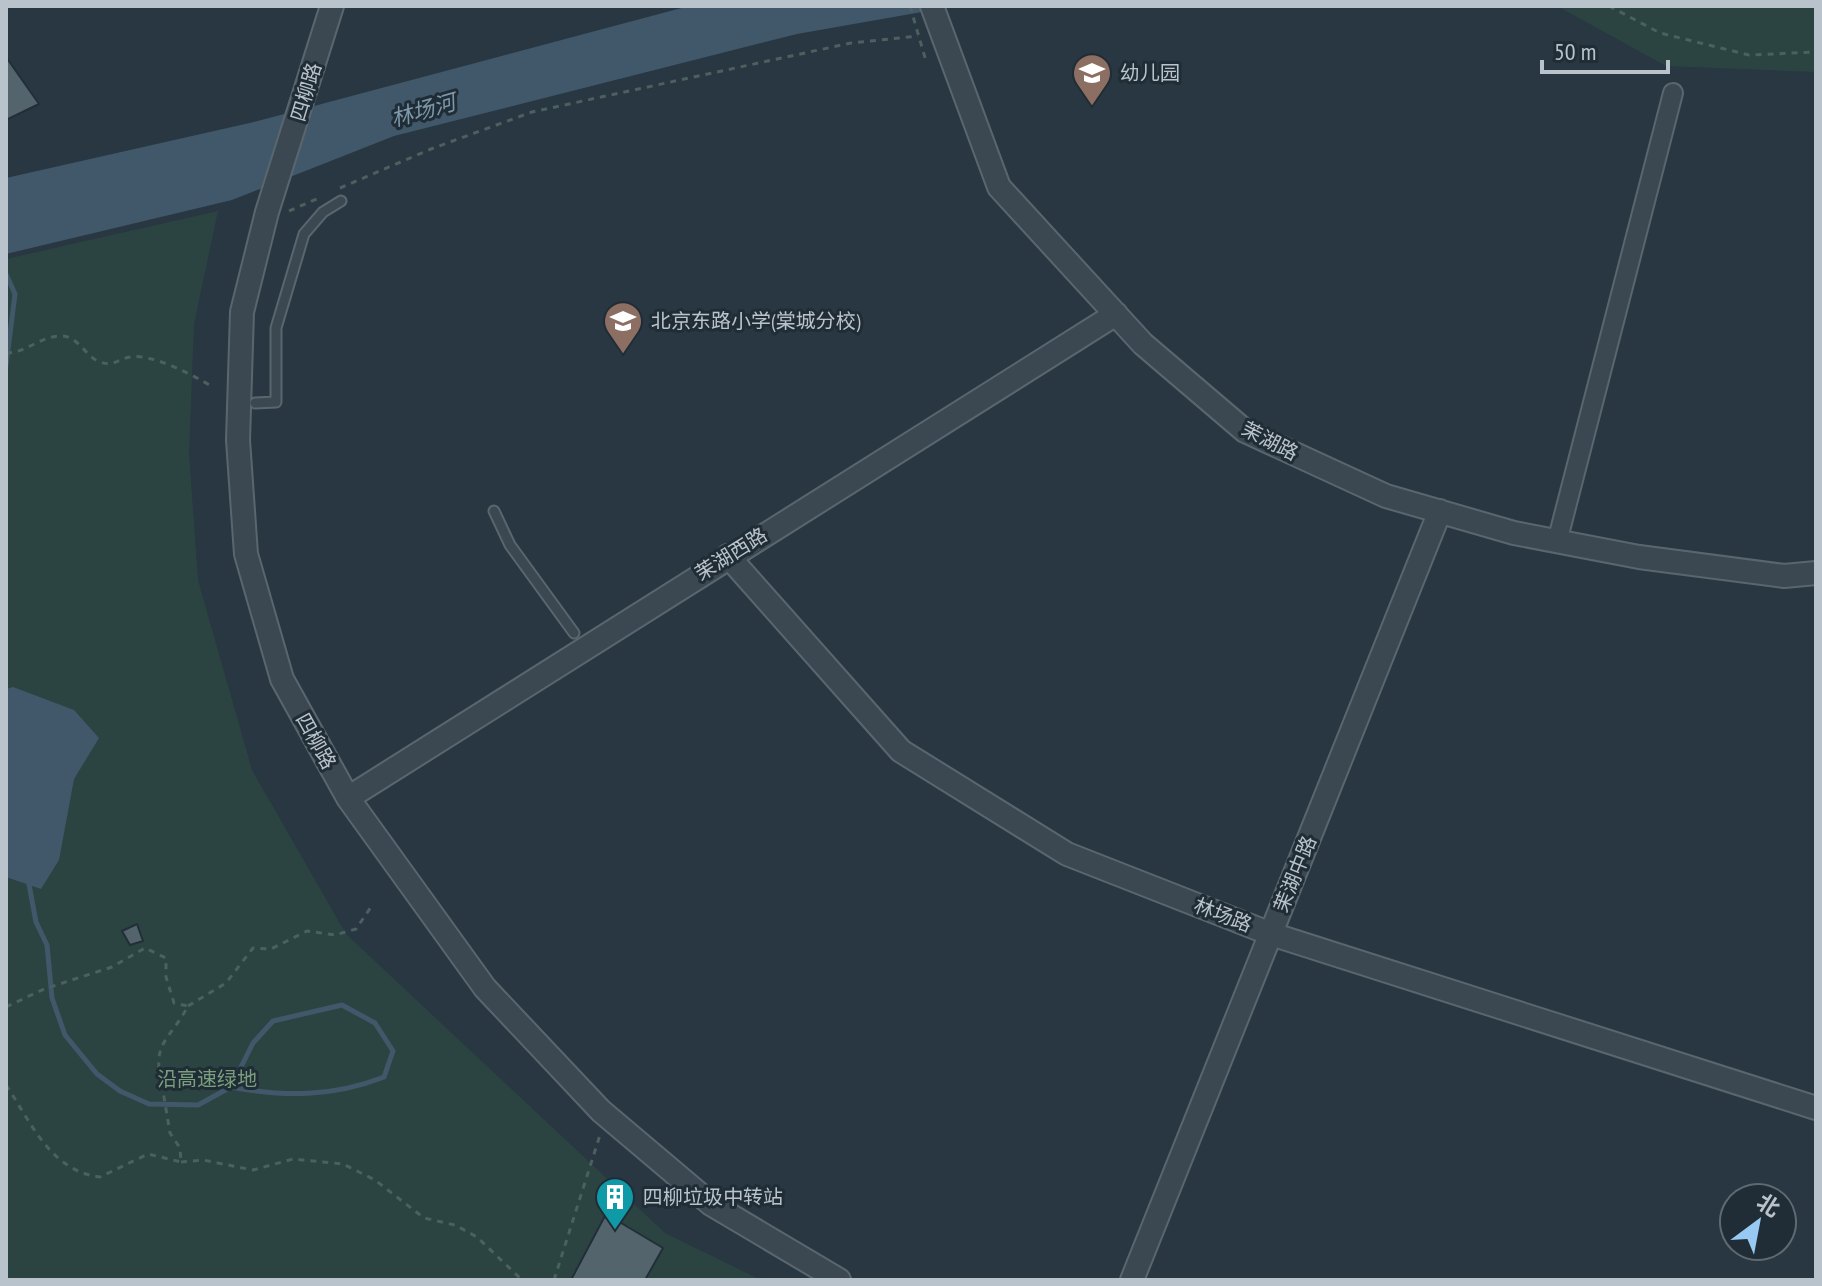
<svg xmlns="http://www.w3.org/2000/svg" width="1822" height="1286" viewBox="0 0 1822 1286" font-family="'PT Sans Narrow','Noto Sans SC',sans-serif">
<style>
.green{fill:#2b4442}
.water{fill:#405869}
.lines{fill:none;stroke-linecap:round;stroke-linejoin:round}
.stream{stroke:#405869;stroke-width:5}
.building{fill:#54646d;stroke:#232f38;stroke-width:2}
.service-casing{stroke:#5a666e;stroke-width:13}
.minor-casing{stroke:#5a666e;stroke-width:22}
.tertiary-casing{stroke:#5a666e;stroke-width:26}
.path{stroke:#4b605f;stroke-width:3;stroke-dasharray:6 6;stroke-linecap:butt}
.service{stroke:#3c4851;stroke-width:9}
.minor{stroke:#3c4851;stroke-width:18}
.tertiary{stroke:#3c4851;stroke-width:22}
.labels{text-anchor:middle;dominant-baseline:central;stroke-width:6;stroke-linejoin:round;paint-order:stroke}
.poi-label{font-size:20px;fill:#b9c3cb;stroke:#212d36;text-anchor:start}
.street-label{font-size:20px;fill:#b9c3cb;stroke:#212d36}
.park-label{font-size:20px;fill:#799f7c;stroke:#212d36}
.water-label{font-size:22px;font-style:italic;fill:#7c98ab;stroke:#212d36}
</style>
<rect width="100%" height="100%" fill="#283741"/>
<!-- green -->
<path class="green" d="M1557,6h259v66l-150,-6z
M218,211l-24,113 -5,130 9,126 54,190 94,164 319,299 96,47h-755v-1021z"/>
<!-- water -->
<path class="water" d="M689,6h267l-159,28 -403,102 -162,64 -226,54v-76l248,-56z
M13,687l61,23 25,28 -25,41 -15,81 -18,29 -35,-12v-188z"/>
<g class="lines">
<!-- stream -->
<path class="stream" d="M6,274l9,20 -9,72
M28,879l8,43 11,23 5,53 13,37 32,39 23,17 29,13 49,1 33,-18 22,-44 20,-22 69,-16 33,18 18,28 -9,26c-51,20 -100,20 -153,10"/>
</g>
<!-- building -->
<path class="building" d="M6,57l33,47 -33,16z
M137,924l6,17 -13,4 -8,-14z
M606,1214l57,34 -18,32h-74z"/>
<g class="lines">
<!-- service casing -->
<g class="service-casing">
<path id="service" d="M255,403l21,-1v-74l28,-94 19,-22 18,-11
M494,511l16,34 64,88"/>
</g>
<!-- minor casing -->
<g class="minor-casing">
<path id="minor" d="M1557,542l116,-449"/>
</g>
<!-- tertiary casing -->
<g class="tertiary-casing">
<path id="tertiary" d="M332,6l-65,206 -25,100 -4,128 8,114 36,125 66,119 137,190 116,123 110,93 128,76
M932,6l67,181 144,157 102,87 141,65 128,37 125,24 145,19 32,-3
M728,556l173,195 166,103 204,80 545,174
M348,798l768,-484
M1132,1280l308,-769"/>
</g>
<!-- path -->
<path class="path" d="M910,6l16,55
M1609,6l51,27 89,22 67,-3
M340,188l91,-39 101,-37 319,-69 67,-7
M289,211l30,-13
M6,353c19,0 34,-16 53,-17 19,-2 26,21 41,26 13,5 19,-3 30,-5 21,-4 63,18 81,29
M188,1006l38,-23 27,-35 18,1 36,-18 28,4 21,-6 17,-25
M6,1007l38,-18 68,-22 33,-19 21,10v19l8,26 14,3c-19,36 -38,36 -25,83
M6,1085c25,37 44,86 94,92l48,-23 33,8 -1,-14 -10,-15 -7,-42
M181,1162l22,-2 50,10 40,-11 50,5 32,16 49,38 31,7 22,12 45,43
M554,1280l46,-145"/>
<!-- service -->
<use href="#service" class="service"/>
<!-- minor -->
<use href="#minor" class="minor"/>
<!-- tertiary -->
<use href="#tertiary" class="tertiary"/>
</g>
<!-- icons -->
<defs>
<g id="school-pin" transform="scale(2)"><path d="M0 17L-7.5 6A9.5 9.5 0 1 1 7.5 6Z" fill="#8d6e63" stroke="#212d36"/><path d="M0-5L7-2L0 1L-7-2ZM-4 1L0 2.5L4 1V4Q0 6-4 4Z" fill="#fff"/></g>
<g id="building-pin" transform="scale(2)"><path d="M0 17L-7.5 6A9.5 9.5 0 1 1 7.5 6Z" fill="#0f9aa8" stroke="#212d36"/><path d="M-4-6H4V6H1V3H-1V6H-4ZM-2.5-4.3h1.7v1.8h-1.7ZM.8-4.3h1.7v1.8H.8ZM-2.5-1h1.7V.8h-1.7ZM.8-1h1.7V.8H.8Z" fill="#fff"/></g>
</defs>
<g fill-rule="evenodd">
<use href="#school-pin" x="1092" y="73"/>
<use href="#school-pin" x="623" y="321"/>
<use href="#building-pin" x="615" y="1197"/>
</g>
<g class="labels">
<!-- poi labels -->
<g class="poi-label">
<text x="1120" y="73">幼儿园</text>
<text x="651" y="321">北京东路小学(棠城分校)</text>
<text x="643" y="1197">四柳垃圾中转站</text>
</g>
<!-- street labels -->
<g class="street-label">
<text transform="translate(306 92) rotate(-73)">四柳路</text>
<text transform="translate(1270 441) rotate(27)">茉湖路</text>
<text transform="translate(731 554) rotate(-32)">茉湖西路</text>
<text transform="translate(316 741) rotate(61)">四柳路</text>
<text transform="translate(1295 874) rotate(-68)">茉湖中路</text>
<text transform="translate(1223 915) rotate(21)">林场路</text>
</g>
<!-- park labels -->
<g class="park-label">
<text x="207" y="1079">沿高速绿地</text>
</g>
<!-- water labels -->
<g class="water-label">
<text transform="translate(423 110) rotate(-16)">林场河</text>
</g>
</g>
<!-- border -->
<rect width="1822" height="1286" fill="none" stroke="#b9c3cb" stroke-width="16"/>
<!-- north arrow -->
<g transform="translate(1758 1222) rotate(32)"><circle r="38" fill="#212d36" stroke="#5e6972" stroke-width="2"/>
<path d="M0-6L14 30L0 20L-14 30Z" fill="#97c9f2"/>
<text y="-12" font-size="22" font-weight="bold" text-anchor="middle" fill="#b9c3cb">北</text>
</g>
<!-- scale -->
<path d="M1542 60v12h126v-12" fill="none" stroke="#b9c3cb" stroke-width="4"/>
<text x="1554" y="60" font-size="24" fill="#b9c3cb" stroke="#212d36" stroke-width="6" paint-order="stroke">50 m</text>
</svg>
